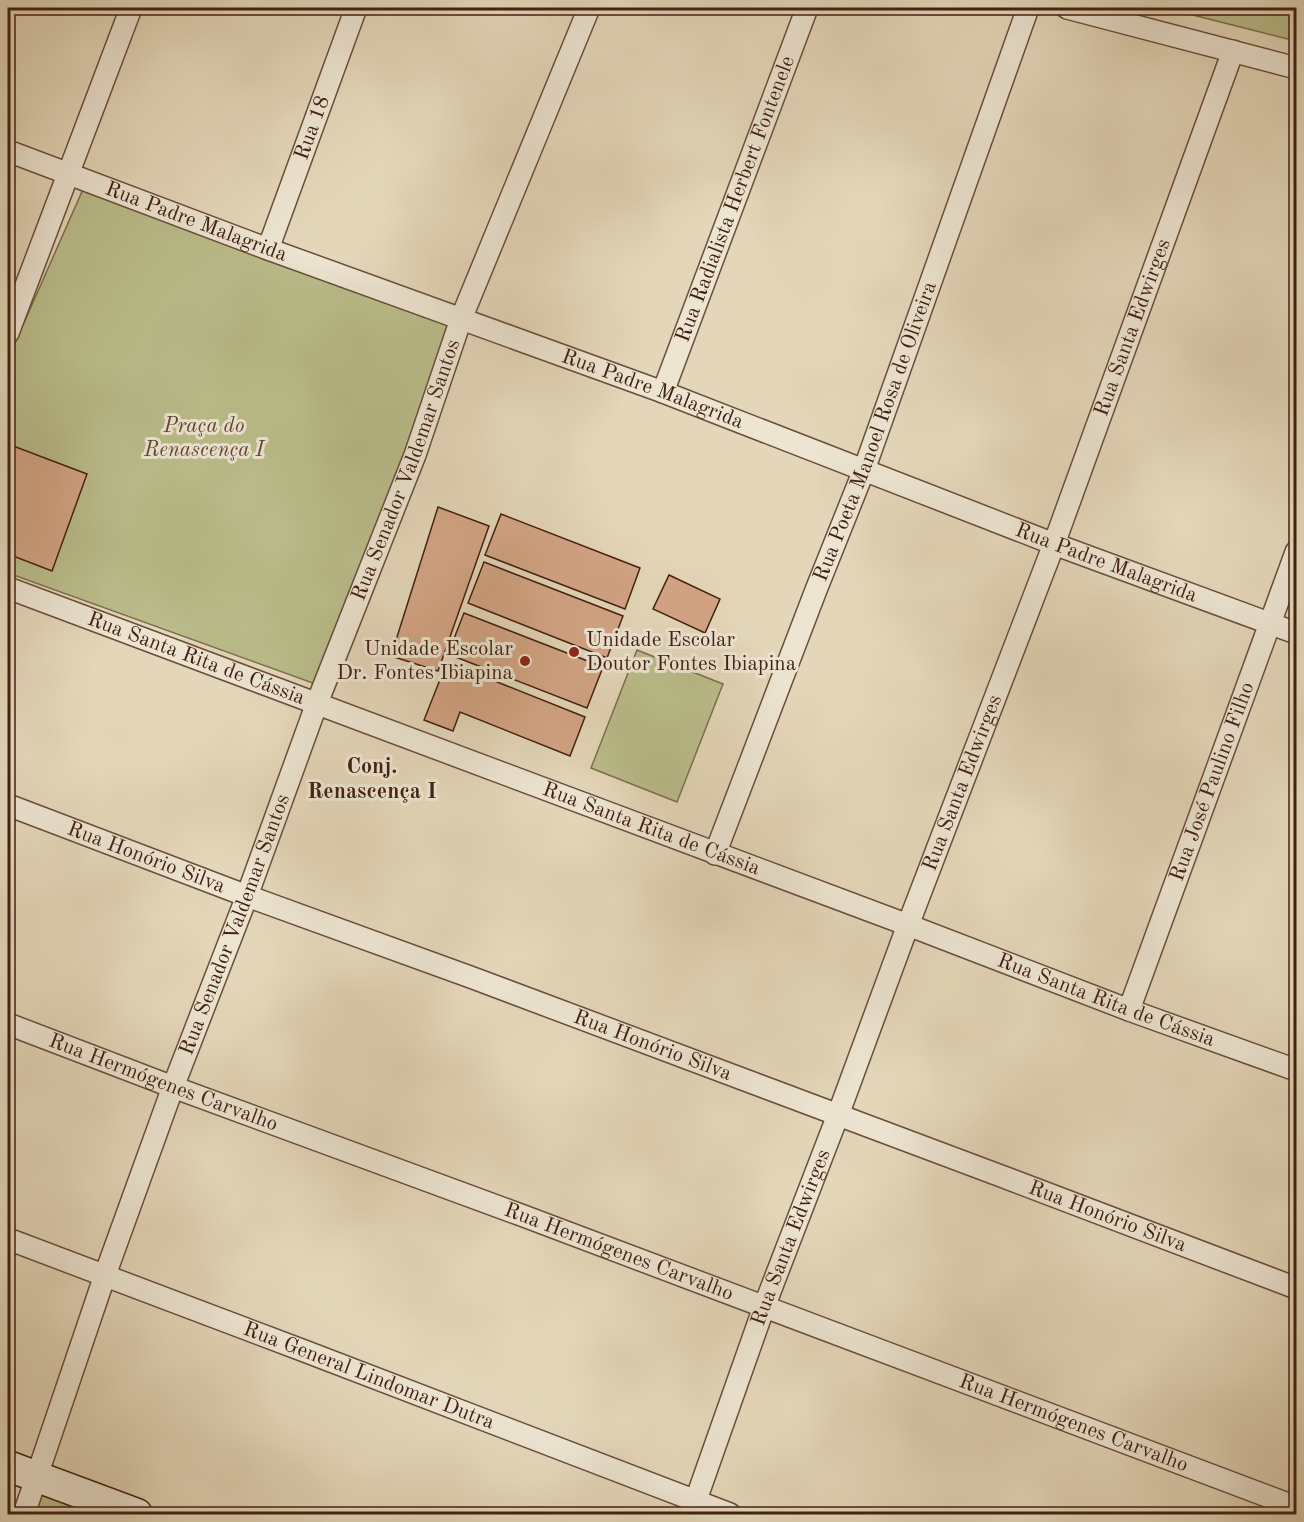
<svg xmlns="http://www.w3.org/2000/svg" width="1304" height="1522" viewBox="0 0 1304 1522" font-family="'Old Standard TT',serif">
<style>
.green{fill:#babd8b;stroke:#7e6e4f;stroke-width:1.5}
.building{fill:#d3a585;stroke:#412013;stroke-width:1.5}
.lines{fill:none;stroke-linecap:round;stroke-linejoin:round}
.minor-casing{stroke:#6a4e3c;stroke-width:24}
.secondary-casing{stroke:#412013;stroke-width:33}
.minor{stroke:#ede5d2;stroke-width:21}
.secondary{stroke:#ede5d2;stroke-width:30}
.poi-dot{fill:#8f2418;stroke:#ede5d2;stroke-width:2}
.labels{text-anchor:middle;dominant-baseline:central;stroke-width:6;stroke-linejoin:round;paint-order:stroke}
.street-label{font-size:21px;fill:#412013;stroke:#ede5d2}
.park-label{font-size:21px;font-style:italic;fill:#5f4731;stroke:#ede5d2}
.poi-label{font-size:21px;fill:#412013;stroke:#ede5d2;text-anchor:start}
.neighbourhood-label{font-size:22px;font-weight:bold;fill:#412013;stroke:#ede5d2}
</style>
<rect width="100%" height="100%" fill="#e4d7b9"/>
<filter id="stains"><feTurbulence type="fractalNoise" baseFrequency=".00333" numOctaves="4"/><feColorMatrix values="0 0 0 0 .2 0 0 0 0 .09 0 0 0 0 .02 0 0 0 .5 -.17"/></filter>
<radialGradient id="worn" r=".72"><stop offset=".6" stop-color="#630" stop-opacity="0"/><stop offset="1" stop-color="#630" stop-opacity=".3"/></radialGradient>
<!-- green -->
<path class="green" d="M1165,8h131v33z
M84,187l369,134 -132,365 -313,-113v-214z
M637,650l86,34 -46,118 -86,-34z
M39,1494l56,20h-62z"/>
<!-- building -->
<path class="building" d="M8,444l79,30 -35,97 -44,-17z
M438,507l51,19 -51,145 -47,-15z
M501,514l139,54 -15,41 -140,-54z
M484,562l139,54 -16,42 -139,-55z
M669,575l51,24 -15,34 -52,-24z
M464,613l139,54 -16,41 -139,-54z
M447,662l138,55 -15,39 -110,-44 -7,19 -29,-11z"/>
<g class="lines">
<!-- minor casing -->
<g class="minor-casing">
<g id="minor">
<path d="M1067,8l229,60"/>
<path id="s1" d="M8,151l260,98 395,143 391,152 242,89"/>
<path id="s2" d="M268,249l88,-241"/>
<path d="M8,333l123,-325"/>
<path id="s3" d="M663,392l144,-384"/>
<path id="s4" d="M8,588l900,337 221,85 167,60"/>
<path id="s5" d="M8,805l239,91 226,82 528,198 295,112"/>
<path id="s6" d="M715,854l101,-264 48,-120 164,-462"/>
<path id="s7" d="M1129,1010l167,-458"/>
<path id="s8" d="M8,1024l165,63 348,128 775,292"/>
<path id="s9" d="M8,1239l299,113 423,162"/>
<path id="s10" d="M24,1514l81,-239 68,-188 74,-191 70,-193 98,-248 46,-136 128,-311"/>
<path id="s11" d="M691,1514l73,-207 74,-192 70,-190 146,-381 179,-493"/>
</g>
</g>
<!-- secondary casing -->
<g class="secondary-casing">
<path id="secondary" d="M8,1466l129,48"/>
</g>
<!-- minor -->
<use href="#minor" class="minor"/>
<!-- secondary -->
<use href="#secondary" class="secondary"/>
</g>
<!-- markers -->
<g class="poi-dot">
<circle cx="574" cy="652" r="6"/>
<circle cx="525" cy="661" r="6"/>
</g>
<g class="labels">
<!-- street labels -->
<g class="street-label">
<text stroke="none"><textPath href="#s2" startOffset="129">Rua 18</textPath></text>
<text stroke="none"><textPath href="#s3" startOffset="206">Rua Radialista Herbert Fontenele</textPath></text>
<text stroke="none"><textPath href="#s1" startOffset="201">Rua Padre Malagrida</textPath></text>
<text stroke="none"><textPath href="#s11" startOffset="1266">Rua Santa Edwirges</textPath></text>
<text stroke="none"><textPath href="#s1" startOffset="687">Rua Padre Malagrida</textPath></text>
<text stroke="none"><textPath href="#s6" startOffset="452">Rua Poeta Manoel Rosa de Oliveira</textPath></text>
<text stroke="none"><textPath href="#s10" startOffset="1112">Rua Senador Valdemar Santos</textPath></text>
<text stroke="none"><textPath href="#s1" startOffset="1173">Rua Padre Malagrida</textPath></text>
<text stroke="none"><textPath href="#s4" startOffset="201">Rua Santa Rita de Cássia</textPath></text>
<text stroke="none"><textPath href="#s7" startOffset="243">Rua José Paulino Filho</textPath></text>
<text stroke="none"><textPath href="#s11" startOffset="780">Rua Santa Edwirges</textPath></text>
<text stroke="none"><textPath href="#s4" startOffset="687">Rua Santa Rita de Cássia</textPath></text>
<text stroke="none"><textPath href="#s5" startOffset="148">Rua Honório Silva</textPath></text>
<text stroke="none"><textPath href="#s10" startOffset="626">Rua Senador Valdemar Santos</textPath></text>
<text stroke="none"><textPath href="#s4" startOffset="1173">Rua Santa Rita de Cássia</textPath></text>
<text stroke="none"><textPath href="#s5" startOffset="688">Rua Honório Silva</textPath></text>
<text stroke="none"><textPath href="#s8" startOffset="166">Rua Hermógenes Carvalho</textPath></text>
<text stroke="none"><textPath href="#s5" startOffset="1174">Rua Honório Silva</textPath></text>
<text stroke="none"><textPath href="#s11" startOffset="294">Rua Santa Edwirges</textPath></text>
<text stroke="none"><textPath href="#s8" startOffset="652">Rua Hermógenes Carvalho</textPath></text>
<text stroke="none"><textPath href="#s9" startOffset="386">Rua General Lindomar Dutra</textPath></text>
<text stroke="none"><textPath href="#s8" startOffset="1138">Rua Hermógenes Carvalho</textPath></text>
</g>
<!-- park labels -->
<g class="park-label">
<text x="204" y="426">Praça do<tspan x="204" dy="24">Renascença I</tspan></text>
</g>
<!-- poi labels -->
<g class="poi-label">
<text x="586" y="640">Unidade Escolar<tspan x="586" dy="24">Doutor Fontes Ibiapina</tspan></text>
<text x="513" y="649" text-anchor="end">Unidade Escolar<tspan x="513" dy="24">Dr. Fontes Ibiapina</tspan></text>
</g>
<!-- neighbourhood labels -->
<g class="neighbourhood-label">
<text x="372" y="767">Conj.<tspan x="372" dy="25">Renascença I</tspan></text>
</g>
</g>
<!-- margin -->
<rect width="1304" height="1522" fill="none" stroke="#e4d7b9" stroke-width="30"/>
<rect x="9" y="9" width="1286" height="1504" fill="none" stroke="#412013" stroke-width="3"/>
<rect x="15" y="15" width="1274" height="1492" fill="none" stroke="#412013" stroke-width="1.5"/>
<rect width="100%" height="100%" filter="url(#stains)"/>
<rect width="100%" height="100%" fill="url(#worn)"/>
</svg>
